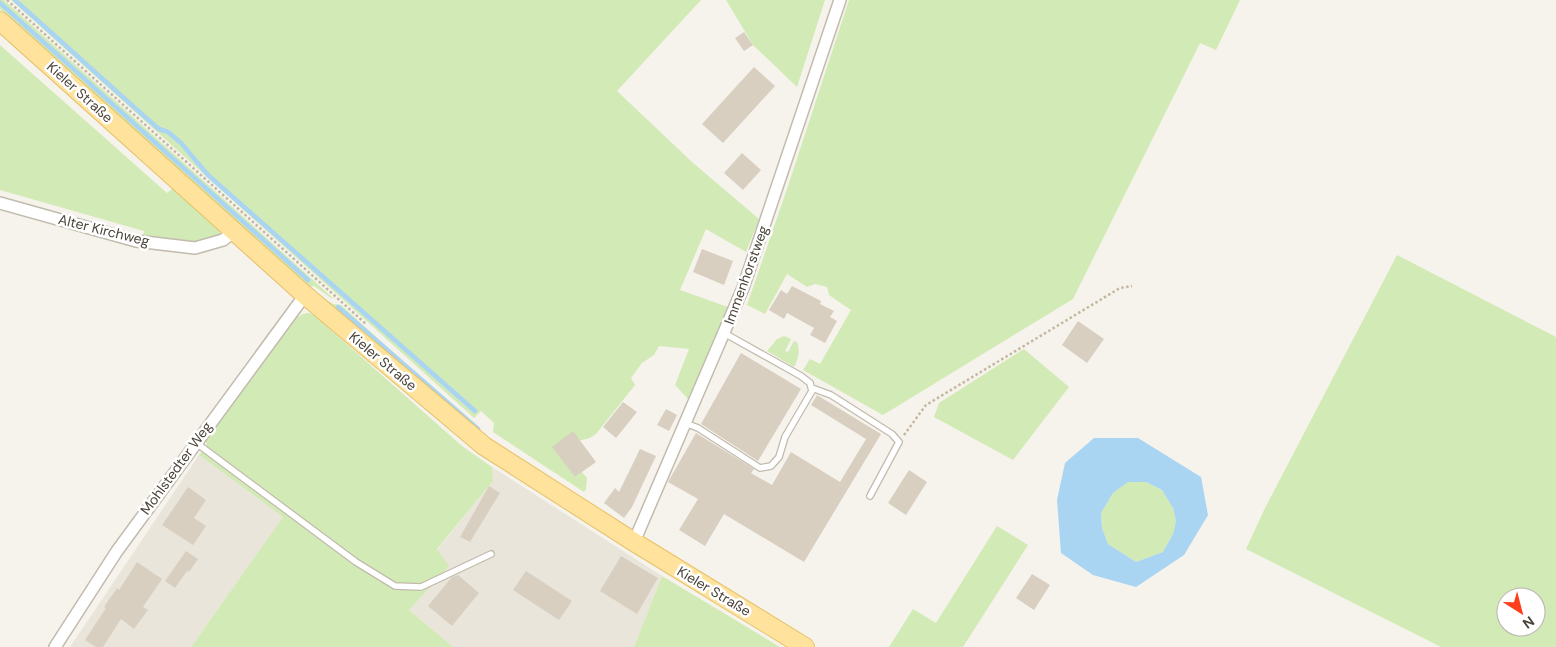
<svg xmlns="http://www.w3.org/2000/svg" width="1556" height="647" viewBox="0 0 1556 647" font-family="'DM Sans',sans-serif">
<style>
.residential{fill:#eae5da}
.green{fill:#d2eab5;fill-rule:evenodd}
.water{fill:#a9d4f2;fill-rule:evenodd}
.lines{fill:none;stroke-linecap:round;stroke-linejoin:round}
.stream{stroke:#a9d4f2;stroke-width:4.5}
.building{fill:#d8cfc1}
.lane-casing{stroke:#c2bbae;stroke-width:8}
.street-casing{stroke:#c2bbae;stroke-width:14}
.primary-casing{stroke:#e6c16a;stroke-width:20}
.path{stroke:#c4b79f;stroke-width:2.5;stroke-dasharray:2.5 2.5;stroke-linecap:butt}
.lane{stroke:#fff;stroke-width:5.5}
.street{stroke:#fff;stroke-width:11}
.primary{stroke:#ffe39c;stroke-width:18}
.labels{text-anchor:middle;dominant-baseline:central;stroke-width:5;stroke-linejoin:round;paint-order:stroke}
.street-label{font-size:14px;fill:#4b4439;stroke:#fff}
</style>
<rect width="100%" height="100%" fill="#f6f3ec"/>
<!-- residential -->
<path class="residential" d="M199,455l84,62 -92,130h-121z
M492,467l170,109 -28,71h-181l-44,-37 39,-44 -11,-16 56,-69z"/>
<!-- green -->
<path class="green" d="M0,0h4l330,299 -3,-1 -17,-12 -5,1 -14,-12 -295,-266z
M11,0h690l-84,91 75,71 67,57 -13,33 -40,-23 -26,61 48,17 -40,92 -13,-14 14,-36 -30,-3 -5,9 -12,8 -11,15 4,7 -39,49 -6,4 -37,9 22,30 7,-5 5,6 -1,11 -2,3 -91,-60 1,-9 -13,-12 -7,7z
M726,0h99l-28,87 -44,-42z
M849,0h391l-24,50 -16,-7 -127,256 -190,116 -80,-45 7,-11 10,5 31,-54 -22,-15 -2,-8 -12,-3 -8,3 -20,-13 -22,40 -18,-9 41,-119z
M0,45l167,148 6,-5 47,42v4l-2,4c-26,6 -49,3 -75,-1l1,-6 -144,-41z
M1397,255l159,82v310h-115l-195,-98 19,-41zM1506,597h30v30h-30z
M316,293l17,11 8,1 143,130z
M309,313l6,3 147,130 30,21 1,14 -56,68 12,17 -40,44 44,37h-262l92,-130 -84,-62 8,-9 -2,-7 87,-119 11,-6z
M784,336l7,3 -6,12 3,1 6,-11 3,1c3,9 2,16 -3,25l-27,-16 10,-12z
M1024,349l45,38 -56,73 -79,-43 5,-14z
M1128,482h18l16,8 11,18 3,13 -3,13 -10,18 -27,10 -28,-18 -6,-16 -1,-15 12,-20z
M997,526l31,19 -65,102h-74l24,-38 23,14z
M662,576l118,71h-146z"/>
<!-- water -->
<path class="water" d="M1094,438h44l63,39 7,38 -24,40 -48,32 -43,-12 -32,-22 -4,-53 8,-37zM1128,482h18l16,8 11,18 3,13 -3,13 -10,18 -27,10 -28,-18 -6,-16 -1,-15 12,-20z"/>
<g class="lines">
<!-- stream -->
<path class="stream" d="M15,0l130,117 14,12 9,3 13,11 27,32 267,236
M0,3l308,277
M338,307l140,122"/>
</g>
<!-- building -->
<path class="building" d="M744,32l9,13 -9,6 -9,-13z
M754,67l21,19 -52,57 -21,-19z
M742,153l19,17 -18,20 -19,-17z
M702,249l31,12 -9,24 -31,-13z
M792,286l29,15 -1,3 14,7 -4,6 7,4 -12,22 -15,-8 4,-7 -27,-15 -3,6 -15,-9 12,-20 6,4z
M1078,321l26,18 -17,24 -25,-18z
M741,353l60,36 -43,72 -57,-37z
M817,395l64,39 -77,128 -80,-48 -19,32 -26,-16 19,-31 -30,-17 28,-49 58,36 -3,4 21,12 19,-33 49,30 26,-43 -55,-34z
M623,402l14,10 -21,26 -13,-11z
M666,409l11,6 -8,16 -12,-6z
M573,431l23,31 -21,15 -23,-30z
M640,449l16,7 -24,51 -8,11 -20,-15 11,-15 4,4z
M909,470l18,12 -21,33 -18,-12z
M489,486l11,7 -30,49 -10,-5z
M188,487l18,13 -12,18 12,8 -13,19 -31,-20z
M186,551l12,8 -9,13 -2,-1 -12,17 -10,-7z
M621,556l37,22 -21,36 -37,-23z
M137,562l25,17 -19,28 5,3 -14,19 -13,-10 -18,28h-7l-11,-7 21,-32 -2,-1 13,-19 2,2z
M526,571l46,30 -13,19 -46,-30z
M1032,574l18,11 -16,25 -18,-12z
M458,575l21,18 -27,33 -24,-20 24,-29z"/>
<g class="lines">
<!-- lane casing -->
<g class="lane-casing">
<path id="lane" d="M812,388l19,7 61,39 7,8 -29,54
M685,423l13,5 62,40 11,-2 8,-9 6,-20 27,-46 -2,-8 -9,-7 -77,-43
M195,442l161,120 39,24 26,1 70,-33"/>
</g>
<!-- street casing -->
<g class="street-casing">
<path id="street" d="M0,203l136,38 59,7 28,-8 12,-9
M634,542l109,-254 97,-288
M55,647l62,-96 188,-256"/>
</g>
<!-- primary casing -->
<g class="primary-casing">
<path id="primary" d="M0,21l305,274 179,151 150,96 171,105"/>
</g>
<!-- path -->
<path class="path" d="M7,0l359,324
M904,435l22,-30 194,-117 12,-2"/>
<!-- lane -->
<use href="#lane" class="lane"/>
<!-- street -->
<use href="#street" class="street"/>
<!-- primary -->
<use href="#primary" class="primary"/>
</g>
<g class="labels">
<!-- street labels -->
<g class="street-label">
<text transform="translate(80 92) rotate(42)">Kieler Straße</text>
<text transform="translate(104 230) rotate(14)">Alter Kirchweg</text>
<text transform="translate(746 275) rotate(-70)">Immenhorstweg</text>
<text transform="translate(383 361) rotate(40)">Kieler Straße</text>
<text transform="translate(176 468) rotate(-54)">Mohlstedter Weg</text>
<text transform="translate(714 591) rotate(31)">Kieler Straße</text>
</g>
</g>
<!-- north arrow -->
<g transform="translate(1521 612) rotate(144)"><circle r="24" fill="#ffffff" stroke="#b7b4b0"/>
<path d="M0-4L9 19L0 12L-9 19Z" fill="#fc3f1d"/>
<text y="-8" font-size="14" font-weight="bold" text-anchor="middle" fill="#4b4439">N</text>
</g>
</svg>
